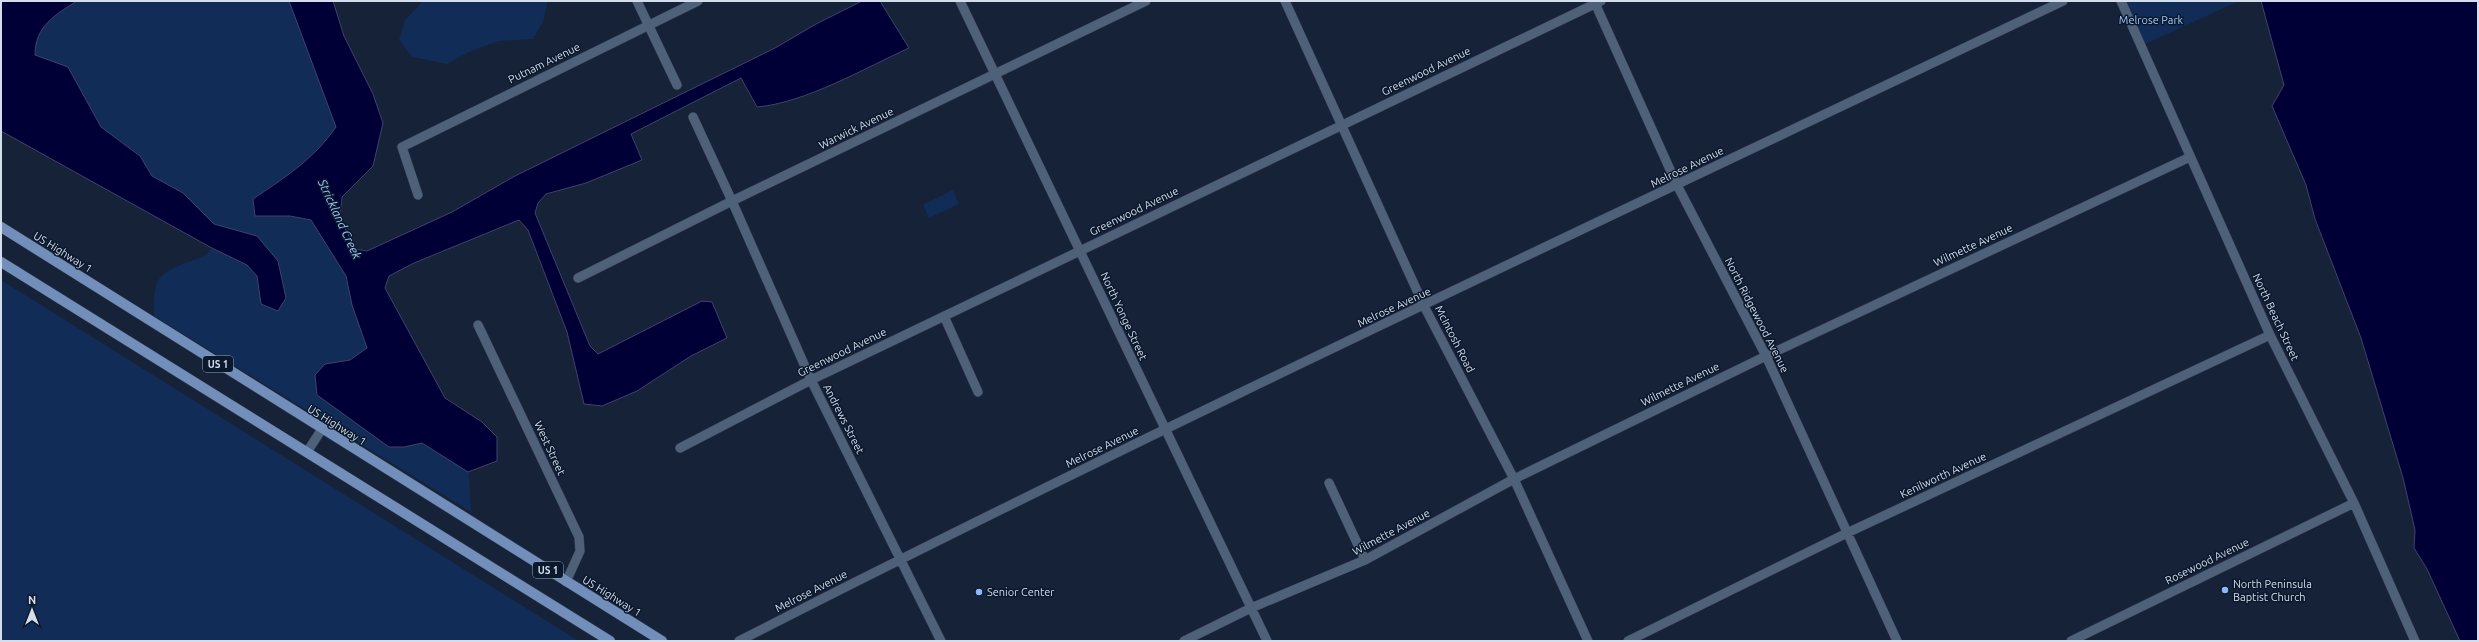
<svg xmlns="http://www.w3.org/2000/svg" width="2479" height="642" viewBox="0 0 2479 642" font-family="Ubuntu,sans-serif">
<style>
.green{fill:#112c56}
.water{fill:#000037;stroke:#40426d}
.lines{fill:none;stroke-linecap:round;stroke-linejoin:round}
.minor-casing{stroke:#343d4f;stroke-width:10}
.major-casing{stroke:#343d4f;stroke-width:11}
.minor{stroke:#4f6079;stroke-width:9}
.major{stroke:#728fbc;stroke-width:10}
.poi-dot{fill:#8db9fc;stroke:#0b192d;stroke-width:1.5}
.labels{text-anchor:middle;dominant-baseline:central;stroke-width:3;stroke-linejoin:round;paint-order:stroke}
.shield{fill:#0b192d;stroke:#98a2b3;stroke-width:1}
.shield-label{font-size:10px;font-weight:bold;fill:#d4ddec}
.park-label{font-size:11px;fill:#a5c8fe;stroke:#0b192d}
.street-label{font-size:11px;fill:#d4ddec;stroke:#0b192d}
.poi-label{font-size:11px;fill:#d4ddec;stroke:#0b192d;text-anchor:start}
.water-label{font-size:12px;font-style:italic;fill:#a0c3f8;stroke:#0b192d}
</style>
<rect width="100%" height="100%" fill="#152238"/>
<!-- green -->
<path class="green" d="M77,1h212l47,126c-22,31 -52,51 -83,72l2,17h35l21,4 35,56 6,29 15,43 -17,12 -26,4 80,83 18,-4 47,29 2,40 -317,-196c-1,-39 3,-43 40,-56 8,-3 13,-5 18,-12l35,17 10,11 4,28 -4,-68 -43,-12 -31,-31 -31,-17 -12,-20 -39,-29 -33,-60 -33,-12c0,-31 18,-39 42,-54z
M423,1h125l-5,21 -10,17 -34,2 -30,11 -22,12 -35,-7 -13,-17 6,-20z
M2121,1h118l-98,45z
M953,190l6,14 -30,14 -6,-13z
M1,280l578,361h-578z"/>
<!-- water -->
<path class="water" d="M1,1h76c-22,14 -42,25 -42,54l33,12 33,60 39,29 12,20 31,17 31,31 43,12 21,25 8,37 -8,13 -17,-7 -4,-28 -10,-11 -37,-18 -209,-116z
M289,1h44l11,35 29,58 10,29 -10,43 -31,31 -2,21 15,31 12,2 85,-39 61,-35 262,-129 41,-24 46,-23h18l29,47c-44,20 -104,55 -152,59l-16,-29 -110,56 11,26 -56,23 -40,11 -8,9 -3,10 55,133 8,8 104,-53 10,1 15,36 -36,18 -54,35 -35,15 -18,-2 -17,-72 -39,-102 -9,-10 -105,43 -25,13 -4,12 60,110 37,24 15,15v24l-29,11 -46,-29 -18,4h-15l-72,-52 -2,-20 10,-11 25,-4 17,-12 -15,-43 -6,-29 -35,-56 -21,-4h-35l-2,-17c31,-21 61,-40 83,-72z
M2261,1h217v640h-18l-33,-72 -13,-21 1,-18 -12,-52 -42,-140 -46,-119 -9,-34 -34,-79 12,-21z"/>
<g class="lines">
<!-- minor casing -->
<g class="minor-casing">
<path id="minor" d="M637,1l40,84
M960,1l307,640
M1285,1l139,305 90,173 74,162
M1594,1l83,184 89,171 131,285
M2121,1l149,334 84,168 61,138
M693,117l39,84 79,179 130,261
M418,195l-16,-48 296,-146
M578,278l154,-77 414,-200
M944,316l34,76
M478,325l101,212 1,14 -14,31
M680,448l131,-68 790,-379
M307,452l15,-23
M1329,483l36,77
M739,641c437,-223 882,-429 1324,-640
M1184,641l67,-33 114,-48 149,-81 252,-123 424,-199
M1628,641l219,-108 423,-198
M2071,641l283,-138"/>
</g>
<!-- major casing -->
<g class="major-casing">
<path id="major" d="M1,227l661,414
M1,262l609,379"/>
</g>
<!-- minor -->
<use href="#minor" class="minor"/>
<!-- major -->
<use href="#major" class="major"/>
</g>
<!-- markers -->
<g class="poi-dot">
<circle cx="2225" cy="590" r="4"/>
<circle cx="979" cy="592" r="4"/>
</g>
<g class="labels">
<!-- shield labels -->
<g class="shield">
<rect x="203" y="356" width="30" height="16" rx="3"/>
<rect x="533" y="562" width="30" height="16" rx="3"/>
</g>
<g class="shield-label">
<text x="218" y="364">US 1</text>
<text x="548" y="570">US 1</text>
</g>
<!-- park labels -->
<g class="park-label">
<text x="2151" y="20">Melrose Park</text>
</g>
<!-- street labels -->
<g class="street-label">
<text transform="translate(544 63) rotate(-26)">Putnam Avenue</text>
<text transform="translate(1426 71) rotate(-26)">Greenwood Avenue</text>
<text transform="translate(856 128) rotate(-26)">Warwick Avenue</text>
<text transform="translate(1687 167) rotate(-26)">Melrose Avenue</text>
<text transform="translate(1134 211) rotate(-26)">Greenwood Avenue</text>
<text transform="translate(1973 245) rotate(-25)">Wilmette Avenue</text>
<text transform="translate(63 252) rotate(32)">US Highway 1</text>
<text transform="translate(1394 307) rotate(-25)">Melrose Avenue</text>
<text transform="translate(1757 315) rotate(63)">North Ridgewood Avenue</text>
<text transform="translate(1124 316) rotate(65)">North Yonge Street</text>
<text transform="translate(2276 317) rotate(65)">North Beach Street</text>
<text transform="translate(1455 339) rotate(63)">McIntosh Road</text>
<text transform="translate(842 352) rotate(-26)">Greenwood Avenue</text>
<text transform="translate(1680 384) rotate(-26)">Wilmette Avenue</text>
<text transform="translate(844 419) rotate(63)">Andrews Street</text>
<text transform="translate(337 425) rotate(32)">US Highway 1</text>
<text transform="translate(1102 447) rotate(-26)">Melrose Avenue</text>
<text transform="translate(550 448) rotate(65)">West Street</text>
<text transform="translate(1943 475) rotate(-25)">Kenilworth Avenue</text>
<text transform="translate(1391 532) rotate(-28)">Wilmette Avenue</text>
<text transform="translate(2207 561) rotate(-26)">Rosewood Avenue</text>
<text transform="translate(811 591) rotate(-27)">Melrose Avenue</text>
<text transform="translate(612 596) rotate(32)">US Highway 1</text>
</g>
<!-- poi labels -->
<g class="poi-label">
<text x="2233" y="584">North Peninsula<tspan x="2233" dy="13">Baptist Church</tspan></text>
<text x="987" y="592">Senior Center</text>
</g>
<!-- water labels -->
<g class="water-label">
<text transform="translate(340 219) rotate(65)">Strickland Creek</text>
</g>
</g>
<!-- border -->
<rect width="2479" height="642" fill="none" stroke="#d4ddec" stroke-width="4"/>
<!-- north arrow -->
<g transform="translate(32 610)" stroke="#0b192d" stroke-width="3" paint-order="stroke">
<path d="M0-3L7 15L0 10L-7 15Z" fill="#d4ddec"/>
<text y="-6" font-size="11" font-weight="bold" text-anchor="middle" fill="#d4ddec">N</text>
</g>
</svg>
